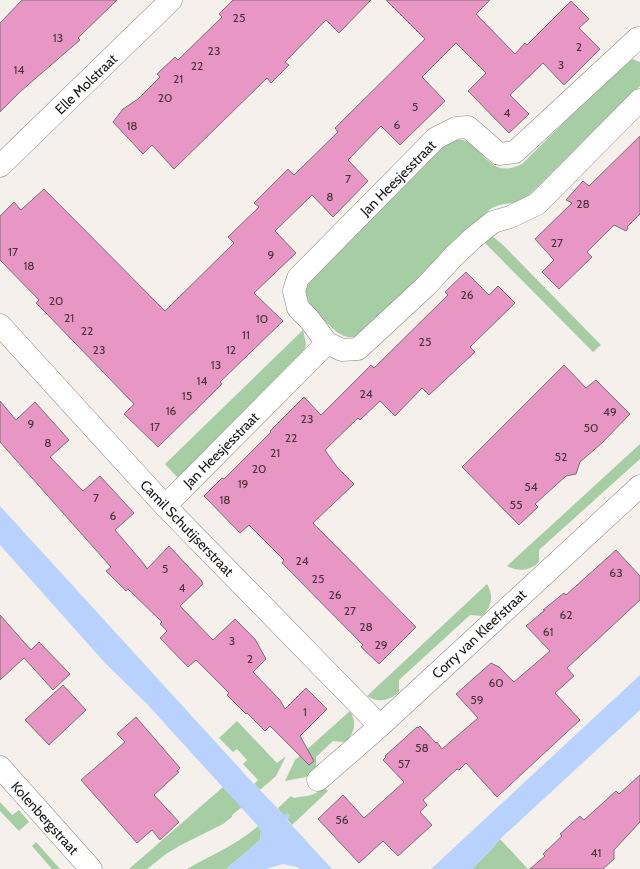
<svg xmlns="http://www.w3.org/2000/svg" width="640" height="869" viewBox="0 0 640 869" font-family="Cabin,sans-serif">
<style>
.green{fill:#a7cda5}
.water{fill:#b8d1fd}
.building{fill:#e896c3;stroke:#777274}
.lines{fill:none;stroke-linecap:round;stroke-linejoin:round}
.minor-casing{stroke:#8b8782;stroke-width:23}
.minor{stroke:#fff;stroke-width:22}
.labels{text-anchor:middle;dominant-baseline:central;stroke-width:3;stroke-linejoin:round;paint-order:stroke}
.number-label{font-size:12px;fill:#4a343e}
.street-label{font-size:14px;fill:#151412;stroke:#fff}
</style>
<rect width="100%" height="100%" fill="#f5f0eb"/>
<!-- green -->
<path class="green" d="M632,59l8,3v24l-116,114c-12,5 -24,2 -35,10l-123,122c-19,13 -30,0 -43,-13 -12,-13 -21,-20 -15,-38l133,-135c5,-2 10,-5 15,-6 26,-4 29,43 66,24l105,-104z
M491,235l12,10 98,100 -8,7 -110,-111z
M303,330l3,14 -1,5 -124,127 -4,1 -12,-13z
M640,444v15l-101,91v12c-9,9 -20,10 -32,4z
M487,584c7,12 5,22 -5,32l-12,-1 -71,65v12c-10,9 -21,11 -32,4z
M350,711c7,11 5,22 -5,31l-12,-1 -17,16v11l-10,9 -21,4 10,-21z
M237,721l40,42 9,-7 -10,20 -16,14 -6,-6 4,-4 -15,-16 4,-4 -10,-11 -4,3 -14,-14z
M223,787l19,20 -10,8v2l-9,7 -42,21 -15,9 -19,15h-18z
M324,787l4,4 -36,34 -5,-6 2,-3h-5l-6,-8 13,-12 3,2c15,-3 17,0 30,-11z
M0,802l12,13 7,-5 10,12 -10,9 -19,-20z
M258,826l3,5 -1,9 -34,29h-39c24,-14 50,-24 71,-43z
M500,839l28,30h-56l18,-18z
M36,842l24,27h-8l-20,-23z"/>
<!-- water -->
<path class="water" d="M0,506l252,276 32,33 3,-2 3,3 -3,4 45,49h-33l-2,-2 -14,-3 -17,5h-40l34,-29 1,-9 -3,-5 -111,-122 -42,-41 -105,-118z
M640,675v35l-140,129 -10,12 -18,18h-41z"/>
<!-- building -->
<path class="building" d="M22,0h95l-39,38 2,2 -59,51 -21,21v-89z
M233,0h138l-32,33 -13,-13 -41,42 4,3 -18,18 -4,-5 -93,91 -22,-24 -9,9 -30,-32 10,-13 15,-10 22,-22 -3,-3 18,-17 3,3 44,-43 -3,-3z
M386,0h104l-14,14 39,40 10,-11 2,2 44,-44 18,18 -10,9 21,21 -36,36 -21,-22 -33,32 19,19 -20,19 -41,-42 18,-18 -30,-30 -34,34 23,24 -45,44 -19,-19 -33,34 20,21 -35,36 -21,-22 -37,36 21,22 -42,40 29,28 -63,61 2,2 -64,63 -34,-33 10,-10 -89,-92 -9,-9 3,-3 -39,-40v-44l14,-14 7,8 23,-21 121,122 69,-68 -6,-6 31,-30 -5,-4 34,-34 6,6 44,-43 -3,-4 90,-89z
M640,136v78l-13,13 1,1 -2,3 -12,-6 -27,27 5,5 -33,32 -17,-17 12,-12 -19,-21 37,-36 -6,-3 17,-19 6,5z
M466,272l23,23 9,-9 17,17 -45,44 5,5 -46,43 -7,-7 -27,28 -15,-15 -20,19 -2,-2 -33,32 12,17 17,17 -41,39 103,104 -37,37 -18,-17 2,-2 -81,-82 2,-3 -35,-35 -9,8 -36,-37 18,-18 2,1 47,-47 -1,-1 34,-34 17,18 50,-50 3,3 74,-73 -3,-3z
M564,365l22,23 10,-8 34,34 -28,29 -22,19 -4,12 -10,2 -31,28 3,3 -19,18 -57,-58z
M0,401l16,19 19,-18 34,38 -19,17 33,34 17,-15 34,37 -19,17 29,34 3,5 22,-23 32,34 2,4 -23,22 33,34 22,-21 20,20 11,20 -13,13 27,28 5,9 21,-21 21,21 -27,27 14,25 -5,4 -39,-39 -5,5 -18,-18 -1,1 -19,-19 2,-2 -33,-33 -8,7 -28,-29 7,-7 -7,-7 2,-2 -34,-33 -2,2 -20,-20 5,-4 -111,-125z
M616,550l24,26v24l-73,68 7,8 -19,17 25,27 -83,77 -31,-34 -7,7 -2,-1 -34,31 4,5 -7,7 12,13 -34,31 -15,-15 -24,22 -41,-44 25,-24 21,23 40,-36 -21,-22 3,-3 -1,-1 32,-29 1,1 2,-2 16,17 1,-1 5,7 36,-31 -22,-24 35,-31 8,4 15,15 36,-31 -24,-25 19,-16h-2l21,-17 2,2z
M0,615l31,35 8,-8 31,32 -17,16 -29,-32 -24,22z
M63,685l23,25 -37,35 -24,-25z
M136,717l44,51 -3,3 2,1 -25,23 25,27 -19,18 -8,-10 -15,13 -56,-63 44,-38 -8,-8z
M640,775v47l-26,28v9l-11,10h-73l15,-13 -2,-2 19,-18 -2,-2 20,-18 4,4 32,-29 3,3z"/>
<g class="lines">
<!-- minor casing -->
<g class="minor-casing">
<path id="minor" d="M0,166l171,-166
M0,325l165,181 215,220
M327,343l-18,-24 -11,-11 -4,-17 4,-13 138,-140 20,-10 12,-1 31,27 16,-2 123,-114
M165,506l162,-163 15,7 16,-1 69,-64 27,-29 19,-18 20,-16 17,-5 27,-13 103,-104
M0,767l91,102
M318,780l62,-54 260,-240"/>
</g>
<!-- minor -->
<use href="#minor" class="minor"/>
</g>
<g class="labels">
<!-- number labels -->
<g class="number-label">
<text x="239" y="17">25</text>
<text x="58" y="37">13</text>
<text x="579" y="46">2</text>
<text x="214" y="50">23</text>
<text x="561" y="64">3</text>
<text x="197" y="65">22</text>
<text x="19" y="69">14</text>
<text x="178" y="78">21</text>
<text x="165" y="97">20</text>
<text x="415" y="106">5</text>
<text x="507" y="112">4</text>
<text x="397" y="124">6</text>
<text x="132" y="125">18</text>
<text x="348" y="178">7</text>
<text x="330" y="196">8</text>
<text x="583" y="203">28</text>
<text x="557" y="242">27</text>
<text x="13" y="251">17</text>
<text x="271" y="254">9</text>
<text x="29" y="265">18</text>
<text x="467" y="294">26</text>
<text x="56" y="300">20</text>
<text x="69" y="317">21</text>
<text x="262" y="318">10</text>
<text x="87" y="330">22</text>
<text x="246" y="334">11</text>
<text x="425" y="341">25</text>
<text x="99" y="349">23</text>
<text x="231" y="349">12</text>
<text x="216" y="364">13</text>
<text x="202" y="380">14</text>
<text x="366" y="393">24</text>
<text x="187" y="395">15</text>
<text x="171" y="410">16</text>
<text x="610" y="411">49</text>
<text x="307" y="418">23</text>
<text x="31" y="423">9</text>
<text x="155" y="426">17</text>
<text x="591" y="427">50</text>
<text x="291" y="437">22</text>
<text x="48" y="442">8</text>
<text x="275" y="452">21</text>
<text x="561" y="456">52</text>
<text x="259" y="468">20</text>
<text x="243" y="483">19</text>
<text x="531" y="486">54</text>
<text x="96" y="497">7</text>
<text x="225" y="499">18</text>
<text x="516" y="504">55</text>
<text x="113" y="515">6</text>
<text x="302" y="560">24</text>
<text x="165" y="568">5</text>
<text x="616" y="572">63</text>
<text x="318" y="578">25</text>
<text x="182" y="587">4</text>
<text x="335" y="594">26</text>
<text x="350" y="610">27</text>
<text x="566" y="614">62</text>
<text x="366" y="626">28</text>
<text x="548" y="631">61</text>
<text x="232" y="640">3</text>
<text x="381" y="644">29</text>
<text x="250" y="658">2</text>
<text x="496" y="682">60</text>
<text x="477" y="699">59</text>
<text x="305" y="711">1</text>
<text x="422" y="747">58</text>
<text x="404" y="763">57</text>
<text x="342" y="819">56</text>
<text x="596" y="852">41</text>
</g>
<!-- street labels -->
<g class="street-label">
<text transform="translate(86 84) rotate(-44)">Elle Molstraat</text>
<text transform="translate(398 178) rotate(-45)">Jan Heesjesstraat</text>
<text transform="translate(221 450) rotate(-45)">Jan Heesjesstraat</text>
<text transform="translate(187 528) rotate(46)">Camil Schutijserstraat</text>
<text transform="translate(479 634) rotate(-43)">Corry van Kleefstraat</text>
<text transform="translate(45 818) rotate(48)">Kolenbergstraat</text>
</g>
</g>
</svg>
